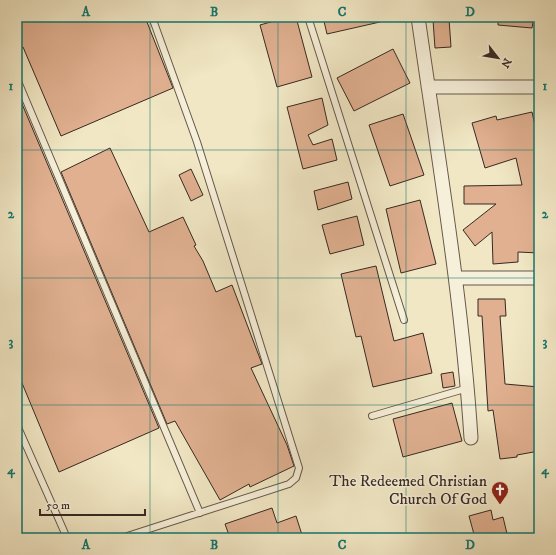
<svg xmlns="http://www.w3.org/2000/svg" width="556" height="555" viewBox="0 0 556 555" font-family="'IM FELL DW Pica',serif">
<style>
.building{fill:#e0b090;stroke:#362922}
.lines{fill:none;stroke-linecap:round;stroke-linejoin:round}
.service-casing{stroke:#65584a;stroke-width:8}
.minor-casing{stroke:#65584a;stroke-width:15}
.service{stroke:#f6efd9;stroke-width:6}
.minor{stroke:#f6efd9;stroke-width:13}
.grid{fill:none;stroke:#0f766e;stroke-width:1;stroke-opacity:0.55}
.labels{text-anchor:middle;dominant-baseline:central;stroke-width:3;stroke-linejoin:round;paint-order:stroke}
.poi-label{font-size:16px;fill:#362922;stroke:#f6efd9;text-anchor:end}
.neatline{fill:none;stroke:#0f766e;stroke-width:1.5}
.grid-label{font-size:13px;text-anchor:middle;font-weight:bold;fill:#0f766e}
</style>
<rect width="100%" height="100%" fill="#f1e7c4"/>
<filter id="stains"><feTurbulence type="fractalNoise" baseFrequency=".005" numOctaves="4"/><feColorMatrix values="0 0 0 0 .2 0 0 0 0 .09 0 0 0 0 .02 0 0 0 .5 -.17"/></filter>
<radialGradient id="worn" r=".72"><stop offset=".6" stop-color="#630" stop-opacity="0"/><stop offset="1" stop-color="#630" stop-opacity=".3"/></radialGradient>
<!-- building -->
<path class="building" d="M17,17h128l28,71 -112,48 -38,-89 -6,3z
M288,17h8l16,60 -35,10 -17,-62z
M323,17h56l1,5 -53,12z
M498,17h36l-2,11 -34,-3z
M449,19l2,28 -16,1 -2,-28z
M393,49l17,34 -56,28 -17,-33z
M17,92l142,336 -100,44 -42,-101z
M322,98l6,27 -20,10 5,10 19,-6 5,21 -34,9 -16,-62z
M532,112l7,32v109l-21,-1v10l-25,2 -1,-32 -17,14 -12,-16 33,-26h-32v-18l58,-1 -6,-27 -31,10 -13,-45 24,-7 1,4z
M403,114l21,61 -34,11 -21,-61z
M110,148l39,84 34,-15 13,28 -2,1 9,15 13,31 16,-7 27,71 3,8 -11,4 36,77 7,21 -44,21 -1,-3 -29,16 -45,-79 -8,3 -106,-252z
M191,169l12,26 -12,6 -12,-26z
M348,182l4,17 -34,11 -4,-19z
M420,200l16,64 -35,9 -15,-64z
M357,216l7,29 -34,9 -8,-29z
M376,266l18,75 29,-8 9,40 -59,14 -12,-51 -5,1 -15,-63z
M478,299h27l1,17h-6l5,68 34,3v64l-22,4v2l-17,2 -7,-49 -5,1 -6,-95h-4z
M453,372l2,14 -12,2 -2,-14z
M452,403l10,38 -59,16 -10,-38z
M272,508l5,15 19,-7 7,22h-73l-5,-14z
M491,510l2,10 10,-3 5,21h-33l-6,-22z"/>
<g class="lines">
<!-- service casing -->
<g class="service-casing">
<path id="service" d="M308,17l96,303
M17,79l183,434
M372,416l96,-28
M17,425l50,113
M121,538l168,-54 7,-6 3,-10 -102,-326 -45,-125"/>
</g>
<!-- minor casing -->
<g class="minor-casing">
<path id="minor" d="M418,17c20,140 44,280 53,421
M428,87h111
M457,278h82"/>
</g>
<!-- service -->
<use href="#service" class="service"/>
<!-- minor -->
<use href="#minor" class="minor"/>
</g>
<!-- grid -->
<path class="grid" d="M150,17v521M278,17v521M406,17v521M17,150h522M17,278h522M17,405h522"/>
<!-- icons -->
<defs>
<g id="church-pin" transform="scale(0.9)"><path d="M0 17L-7.5 6A9.5 9.5 0 1 1 7.5 6Z" fill="#8f2418" stroke="#f6efd9"/><path d="M-1.2-6h2.4v3.5h3.3v2.4h-3.3V6h-2.4V-.1h-3.3v-2.4h3.3Z" fill="#fff"/></g>
</defs>
<g fill-rule="evenodd">
<use href="#church-pin" x="500" y="490"/>
</g>
<g class="labels">
<!-- poi labels -->
<g class="poi-label">
<text x="487" y="481">The Redeemed Christian<tspan x="487" dy="18">Church Of God</tspan></text>
</g>
</g>
<!-- margin -->
<rect width="556" height="555" fill="none" stroke="#f1e7c4" stroke-width="44"/>
<!-- north arrow -->
<g transform="translate(498 58) rotate(121)" stroke="#f6efd9" stroke-width="3" paint-order="stroke">
<path d="M0-3L7 15L0 10L-7 15Z" fill="#362922"/>
<text y="-6" font-size="11" font-weight="bold" text-anchor="middle" fill="#362922">N</text>
</g>
<!-- scale -->
<path d="M40 509v6h105v-6" fill="none" stroke="#362922" stroke-width="2"/>
<text x="46" y="509" font-size="12" fill="#362922" stroke="#f6efd9" stroke-width="3" paint-order="stroke">50 m</text>
<rect x="22" y="22" width="512" height="511" class="neatline"/>
<g class="grid-label">
<text x="86" y="16">A</text>
<text x="214" y="16">B</text>
<text x="342" y="16">C</text>
<text x="470" y="16">D</text>
<text x="11" y="90">1</text>
<text x="545" y="90">1</text>
<text x="11" y="218">2</text>
<text x="545" y="218">2</text>
<text x="11" y="346">3</text>
<text x="545" y="346">3</text>
<text x="11" y="474">4</text>
<text x="545" y="474">4</text>
<text x="86" y="549">A</text>
<text x="214" y="549">B</text>
<text x="342" y="549">C</text>
<text x="470" y="549">D</text>
</g>
<rect width="100%" height="100%" filter="url(#stains)"/>
<rect width="100%" height="100%" fill="url(#worn)"/>
</svg>
